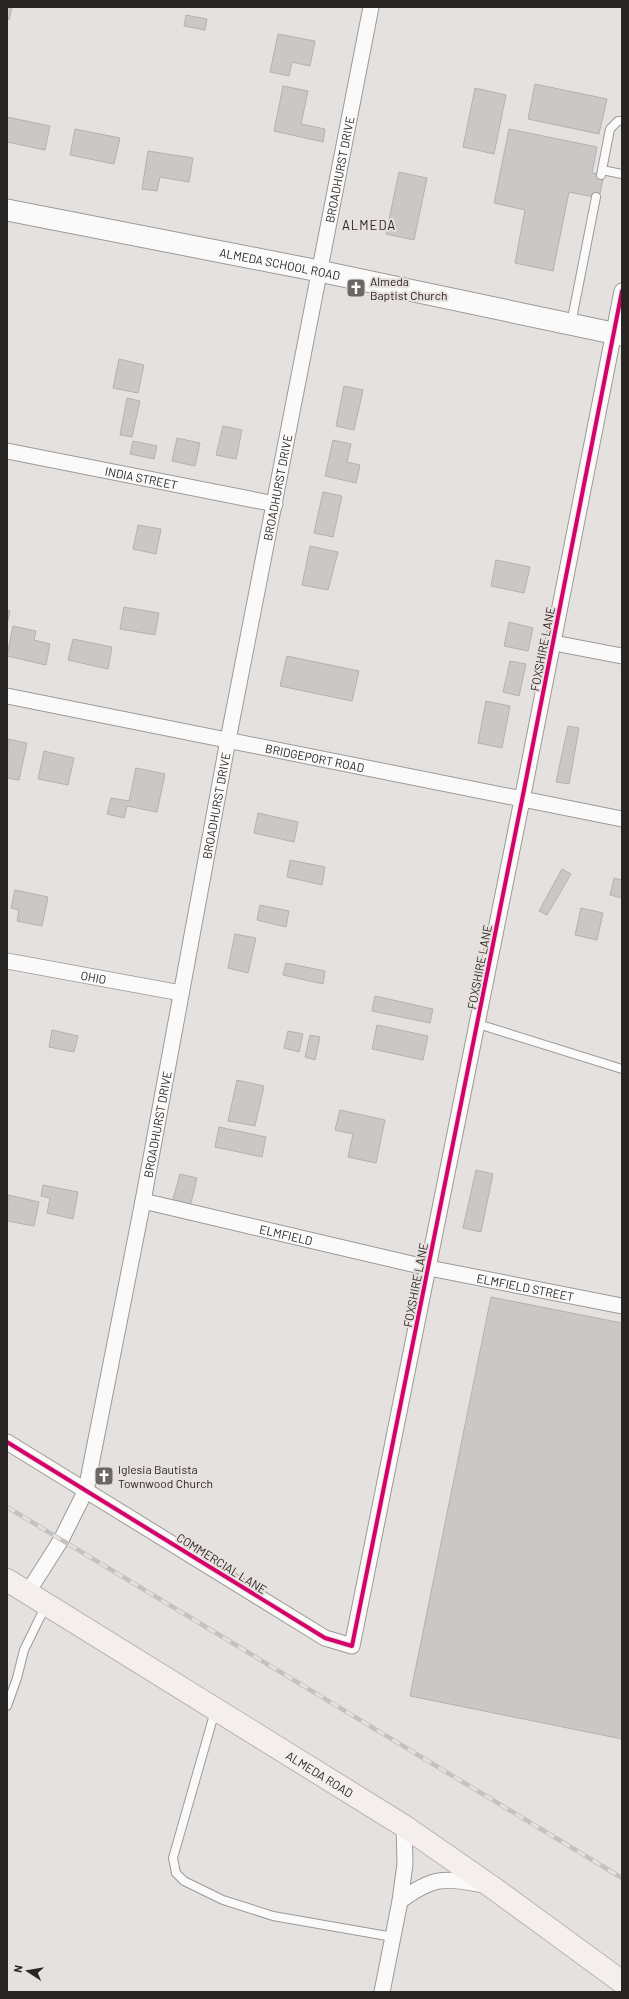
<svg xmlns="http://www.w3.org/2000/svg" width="629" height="1999" viewBox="0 0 629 1999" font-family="Barlow,sans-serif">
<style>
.building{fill:#cac7c6;stroke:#b4b1af}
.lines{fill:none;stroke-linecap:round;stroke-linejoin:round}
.lane-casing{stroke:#9c9a98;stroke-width:10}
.street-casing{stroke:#9c9a98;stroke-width:17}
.secondary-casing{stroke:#9c9a98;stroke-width:23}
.primary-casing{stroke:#bdb3ae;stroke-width:24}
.lane{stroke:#fbfafa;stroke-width:8}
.street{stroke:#fbfafa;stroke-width:15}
.secondary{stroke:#fbfafa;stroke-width:21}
.primary{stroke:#f4efec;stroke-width:22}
.rail-casing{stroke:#c2c2c1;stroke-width:4.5}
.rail{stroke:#e7e0dd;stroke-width:3;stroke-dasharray:9;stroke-linecap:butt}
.cycleway-casing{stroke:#e7e0dd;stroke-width:6}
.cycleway{stroke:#d6006c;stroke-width:4}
.labels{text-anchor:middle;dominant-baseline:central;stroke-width:4;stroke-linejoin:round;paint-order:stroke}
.street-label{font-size:12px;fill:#282624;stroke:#e7e0dd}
.poi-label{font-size:12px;fill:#282624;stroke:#e7e0dd;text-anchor:start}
.neighbourhood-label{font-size:13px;letter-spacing:1px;fill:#282624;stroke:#e7e0dd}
</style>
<rect width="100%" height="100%" fill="#e5e1df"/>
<!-- building -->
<path class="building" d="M7,7h5l-3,13 -2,-1z
M186,15l21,4 -2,11 -21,-4z
M278,34l37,7 -5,25 -18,-4 -3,14 -19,-4z
M535,84l72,15 -8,35 -71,-15z
M283,86l25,5 -7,33 24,5 -2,13 -49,-11z
M475,88l31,7 -12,59 -31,-7z
M7,117l43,9 -5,24 -38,-8z
M75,129l45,9 -6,26 -44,-9z
M509,129l88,18 -5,26 12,2 -5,23 -30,-6 -16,79 -38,-8 10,-53 -31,-7z
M148,151l45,7 -4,24 -29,-5 -3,14 -15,-2z
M399,172l28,6 -13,62 -28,-6z
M119,359l25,6 -6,28 -25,-5z
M344,386l19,4 -9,40 -18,-4z
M127,398l13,3 -8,36 -12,-2z
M223,426l19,4 -6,29 -20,-4z
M177,438l23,5 -5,23 -23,-5z
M333,440l18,4 -4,18 13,3 -4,18 -31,-7z
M133,441l24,5 -3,13 -24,-5z
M323,492l19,4 -9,41 -19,-4z
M138,525l23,4 -5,25 -23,-5z
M310,546l28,6 -10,38 -26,-5z
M496,560l34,7 -6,26 -33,-7z
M124,607l35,6 -4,22 -35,-6z
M7,610l3,1 -3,14z
M509,622l24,6 -5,23 -24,-5z
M13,626l23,5 -2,9 16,4 -4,21 -39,-9z
M73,639l39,8 -4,22 -40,-9z
M287,656l72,15 -7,30 -72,-15z
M510,661l16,3 -7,32 -16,-4z
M486,701l24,5 -8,42 -24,-5z
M568,726l11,2 -10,56 -13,-2z
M8,739l19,4 -8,37 -12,-2z
M44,751l30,7 -6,27 -30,-6z
M136,768l29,6 -8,38 -30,-6 -3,12 -17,-4 4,-16 18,3z
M258,813l40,9 -4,20 -40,-9z
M290,860l35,7 -3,18 -35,-8z
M562,869l9,5 -24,41 -8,-4z
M614,878l8,2v18l-12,-3z
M15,890l33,7 -6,29 -25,-5 2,-11 -8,-2z
M260,905l29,6 -3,16 -29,-7z
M581,908l22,5 -6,27 -22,-5z
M235,934l21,4 -8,35 -20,-5z
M286,963l39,8 -2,13 -40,-9z
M375,996l58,13 -3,14 -58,-12z
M377,1025l51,11 -5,24 -51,-11z
M52,1030l26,6 -4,16 -25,-5z
M288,1031l15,3 -4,18 -15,-4z
M310,1035l10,2 -5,23 -10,-3z
M237,1080l27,6 -9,40 -27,-5z
M340,1110l45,10 -9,43 -28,-6 5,-23 -18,-4z
M219,1127l47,10 -4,20 -47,-10z
M476,1170l17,4 -12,58 -18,-4z
M180,1174l17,4 -7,29 -18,-4z
M43,1185l35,7 -5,27 -26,-6 3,-15 -9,-2z
M8,1195l31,7 -5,24 -27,-5z
M491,1297l131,26v416l-212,-43z"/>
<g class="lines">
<!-- lane casing -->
<g class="lane-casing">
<path id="lane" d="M602,170l20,4
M601,175l9,-46 8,-8h4
M571,324l25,-127
M478,1024l144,45
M7,1706l10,-28 7,-28 22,-45
M215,1711l-42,147 3,15 8,8 39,19 50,16 120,21"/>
</g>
<!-- street casing -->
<g class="street-casing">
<g id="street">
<path id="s1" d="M7,451l268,53"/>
<path d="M554,643l68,13"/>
<path id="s2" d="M7,696l615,123"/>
<path id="s3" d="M7,961l174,32"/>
<path id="s4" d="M143,1201l286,67 193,38"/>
<path d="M7,1442l318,196 27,8 170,-846 100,-509"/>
<path id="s5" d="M28,1592l33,-52 25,-50 57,-289 85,-461 143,-733"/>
<path d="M400,1901c32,-24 44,-24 83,-16"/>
<path d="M382,1992l18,-91 5,-37 -1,-38"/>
</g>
</g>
<!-- secondary casing -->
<g class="secondary-casing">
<g id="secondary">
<path id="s6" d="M7,210l312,61 303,64"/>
</g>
</g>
<!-- primary casing -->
<g class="primary-casing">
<g id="primary">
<path id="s7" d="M7,1580l397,246 88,61 130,95"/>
</g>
</g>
<!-- lane -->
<use href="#lane" class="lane"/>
<!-- street -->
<use href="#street" class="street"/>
<!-- secondary -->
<use href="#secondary" class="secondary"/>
<!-- primary -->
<use href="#primary" class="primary"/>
<!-- rail casing -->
<g class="rail-casing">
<path id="rail" d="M7,1507l615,371"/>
</g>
<!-- rail -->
<use href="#rail" class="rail"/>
<!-- cycleway casing -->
<g class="cycleway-casing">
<path id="cycleway" d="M7,1442l318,196 27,8 170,-846 100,-509"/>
</g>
<!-- cycleway -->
<use href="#cycleway" class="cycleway"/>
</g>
<!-- icons -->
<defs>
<g id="church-square" transform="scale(1)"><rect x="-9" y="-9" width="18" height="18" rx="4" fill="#6a6765" stroke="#e7e0dd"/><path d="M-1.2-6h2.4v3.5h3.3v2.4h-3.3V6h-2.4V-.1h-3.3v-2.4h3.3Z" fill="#fff"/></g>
</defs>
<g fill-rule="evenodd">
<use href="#church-square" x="356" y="288"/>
<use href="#church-square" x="104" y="1476"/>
</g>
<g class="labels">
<!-- street labels -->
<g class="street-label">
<text stroke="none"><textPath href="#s5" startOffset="1462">BROADHURST DRIVE</textPath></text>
<text stroke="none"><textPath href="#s6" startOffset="278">ALMEDA SCHOOL ROAD</textPath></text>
<text stroke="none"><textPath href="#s1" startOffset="137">INDIA STREET</textPath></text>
<text stroke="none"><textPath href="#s5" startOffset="1138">BROADHURST DRIVE</textPath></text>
<text transform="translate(542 649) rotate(-79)">FOXSHIRE LANE</text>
<text stroke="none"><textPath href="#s2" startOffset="314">BRIDGEPORT ROAD</textPath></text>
<text stroke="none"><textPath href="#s5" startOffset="814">BROADHURST DRIVE</textPath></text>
<text transform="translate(479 967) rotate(-79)">FOXSHIRE LANE</text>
<text stroke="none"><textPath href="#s3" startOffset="88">OHIO</textPath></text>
<text stroke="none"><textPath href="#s5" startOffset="490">BROADHURST DRIVE</textPath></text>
<text stroke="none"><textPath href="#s4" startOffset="147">ELMFIELD</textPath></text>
<text transform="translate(415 1285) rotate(-79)">FOXSHIRE LANE</text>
<text stroke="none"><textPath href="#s4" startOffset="392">ELMFIELD STREET</textPath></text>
<text transform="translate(222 1563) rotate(32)">COMMERCIAL LANE</text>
<text stroke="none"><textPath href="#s7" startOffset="368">ALMEDA ROAD</textPath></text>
</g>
<!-- poi labels -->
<g class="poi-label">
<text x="370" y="281">Almeda<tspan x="370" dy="14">Baptist Church</tspan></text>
<text x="118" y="1469">Iglesia Bautista<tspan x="118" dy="14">Townwood Church</tspan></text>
</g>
<!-- neighbourhood labels -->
<g class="neighbourhood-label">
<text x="369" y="225">ALMEDA</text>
</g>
</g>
<!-- border -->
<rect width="629" height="1999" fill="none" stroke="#282624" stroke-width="16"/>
<!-- north arrow -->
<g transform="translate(28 1971) rotate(282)" stroke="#e7e0dd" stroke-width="3" paint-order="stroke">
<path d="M0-3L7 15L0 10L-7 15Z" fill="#282624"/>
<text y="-6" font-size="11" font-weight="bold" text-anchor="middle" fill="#282624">N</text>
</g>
</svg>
